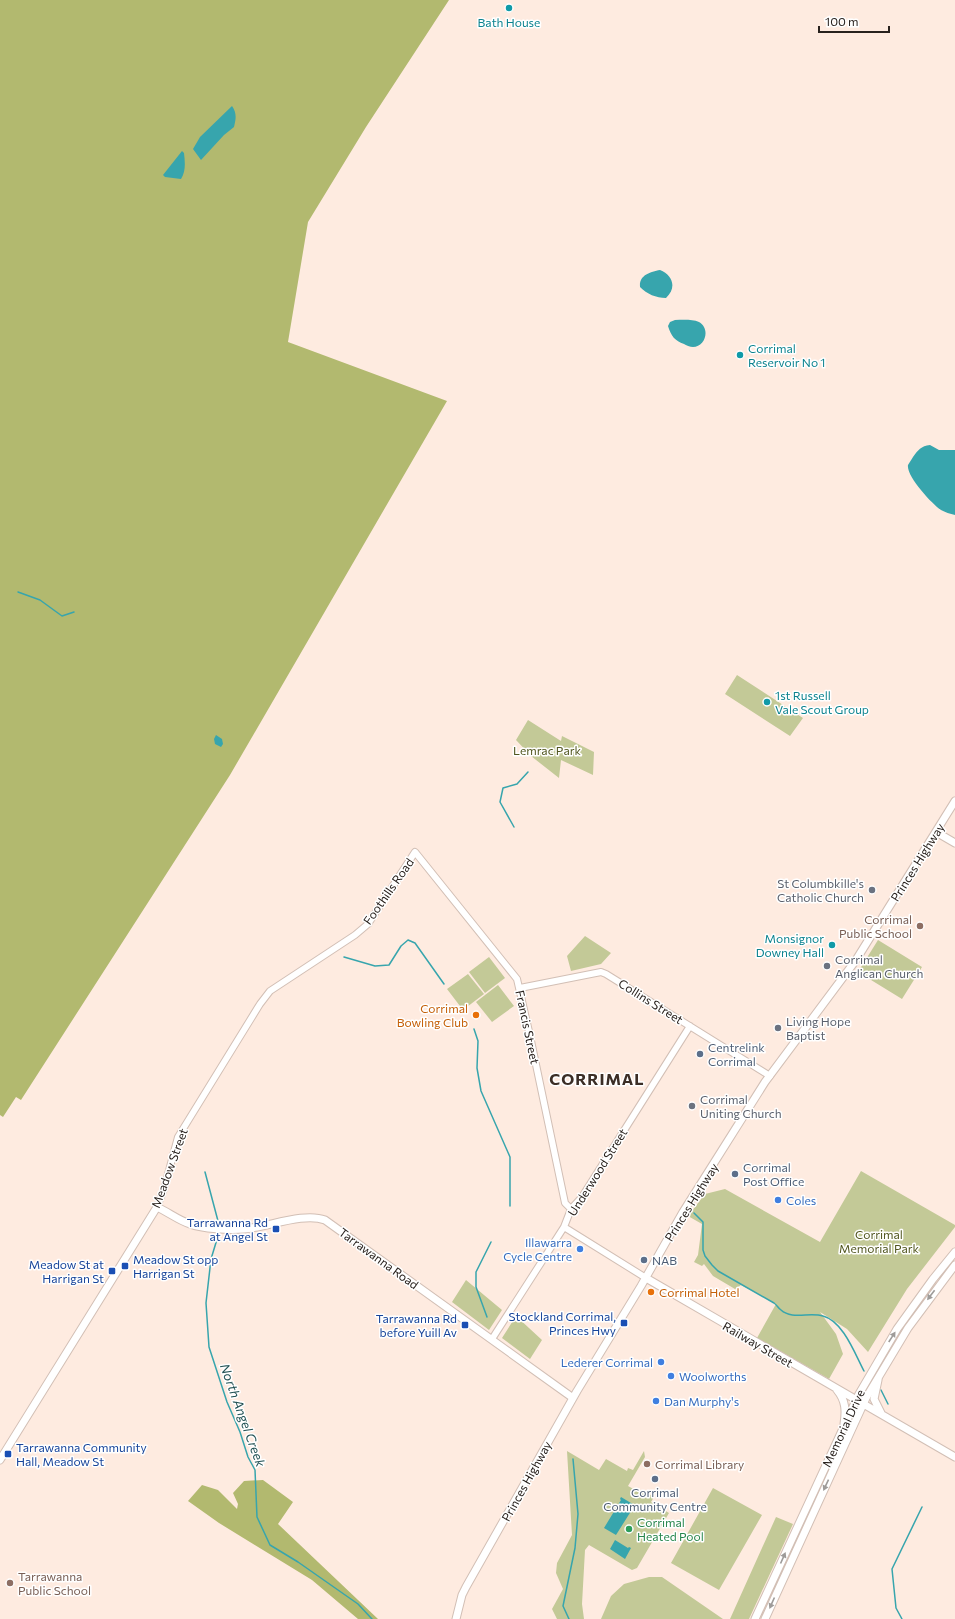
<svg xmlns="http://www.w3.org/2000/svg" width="955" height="1619" viewBox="0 0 955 1619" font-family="Commissioner,sans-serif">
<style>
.green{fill:#c3c997}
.forest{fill:#b2b96f}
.water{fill:#37a5ad}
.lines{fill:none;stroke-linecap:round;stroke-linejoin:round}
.stream{stroke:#37a5ad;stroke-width:1.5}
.tertiary-casing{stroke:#d2bfb5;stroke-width:8}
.secondary-casing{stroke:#d2bfb5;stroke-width:9}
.primary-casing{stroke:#d2bfb5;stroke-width:9}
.tertiary{stroke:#fff;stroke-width:6}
.secondary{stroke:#fff;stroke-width:7}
.primary{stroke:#fff;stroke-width:7}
.oneway{fill:#9e9b99}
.culture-dot{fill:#0f9aa8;stroke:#fff;stroke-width:1.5}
.worship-dot{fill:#6b7280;stroke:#fff;stroke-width:1.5}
.education-dot{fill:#8d6e63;stroke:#fff;stroke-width:1.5}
.food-dot{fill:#e8710a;stroke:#fff;stroke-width:1.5}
.service-dot{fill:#5c6f8a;stroke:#fff;stroke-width:1.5}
.shop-dot{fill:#3f7fe0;stroke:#fff;stroke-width:1.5}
.transit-dot{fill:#1a4fb4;stroke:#fff;stroke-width:1.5}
.leisure-dot{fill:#2e9e5b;stroke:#fff;stroke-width:1.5}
.labels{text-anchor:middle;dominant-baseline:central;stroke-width:3;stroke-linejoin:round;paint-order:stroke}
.culture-label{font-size:12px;fill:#0d838f;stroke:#fff;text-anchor:start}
.park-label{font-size:12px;fill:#50551e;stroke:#fff}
.street-label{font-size:12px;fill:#28211d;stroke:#fff}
.worship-label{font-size:12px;fill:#5b616d;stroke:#fff;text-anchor:start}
.education-label{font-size:12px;fill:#785e54;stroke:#fff;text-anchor:start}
.food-label{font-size:12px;fill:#c56008;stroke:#fff;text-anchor:end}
.service-label{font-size:12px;fill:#4e5e75;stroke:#fff;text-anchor:start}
.shop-label{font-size:12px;fill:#366cbe;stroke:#fff;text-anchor:start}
.transit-label{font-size:12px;fill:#164399;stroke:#fff;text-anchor:end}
.leisure-label{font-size:12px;fill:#27864d;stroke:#fff;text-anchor:start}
.water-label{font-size:13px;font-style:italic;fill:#245356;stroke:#fff}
.district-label{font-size:16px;font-weight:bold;letter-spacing:1px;fill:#3c2e26;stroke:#fff}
</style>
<rect width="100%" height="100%" fill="#feebe0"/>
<!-- green -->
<path class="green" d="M737,675l66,43 -13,18 -65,-42z
M528,720l33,21 1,-5 32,16 -1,23 -32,-15 -2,18 -28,-22 -15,-16z
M585,936l26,17 -10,11 -30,7 -4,-15z
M878,940l44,27 -20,32 -44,-27z
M489,957l16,21 -20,15 -16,-21z
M468,974l16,20 -21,16 -16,-21z
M498,985l16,21 -22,16 -16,-20z
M861,1171l94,54v2l-48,62 -39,63 -21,-23 -27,-17 16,22 7,20 -14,25 -72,-41 19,-34 -35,-19 -6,4 -22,-13 -9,-12 -2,2 -8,-4 4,-7 4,-31 -14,-8 17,-22 20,-5 95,53z
M466,1280l36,30 -13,20 -37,-28z
M516,1316l26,24 -12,19 -28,-21z
M567,1451l32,19 7,-11 21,12 1,-3 5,2 11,-19 1,6 -17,29 11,6 2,-2 13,7 -3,5 18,11 -32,55 -5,2 -43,-25 -4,5 -3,54 2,15h-27l-5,-10 11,-20 -7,-16 1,-10 15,-28z
M713,1488l49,27 -43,75 -48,-27z
M776,1517l17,7 -44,95h-19z
M649,1577h13l61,42h-122l10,-23 13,-12z"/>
<!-- forest -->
<path class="forest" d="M0,0h449l-83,127 -58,95 -20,120 159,59 -217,374 -209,325 -5,-3 -13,20 -3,-2z
M263,1480l30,22 -15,22 100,95h-20l-46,-39 -93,-57 -31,-22 14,-16 16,5 19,19 1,-5 -5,-11 11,-12z"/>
<!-- water -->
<path class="water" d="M232,106c5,7 4,13 2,21l-10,8 -23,25 -8,-11 7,-12z
M182,151l2,2c1,9 2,18 -3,26l-16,-2 -2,-2z
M660,270c13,5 17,18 6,28 -10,0 -19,-4 -26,-11 -1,-12 10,-15 20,-17z
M675,320c7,0 17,-1 24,2 12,7 6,25 -6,25 -3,0 -7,-2 -9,-3 -9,-3 -13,-8 -16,-18l2,-4z
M930,445l9,5h16v65c-5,-1 -10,-3 -14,-5 -9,-6 -35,-34 -33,-45 1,-2 4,-6 5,-8 5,-7 8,-11 17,-12z
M216,735l6,4 1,5 -2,3 -6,-3 -1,-5z
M621,1497l15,9 -2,2h-1l-17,27 -12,-7 17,-28 -1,-1z
M615,1540l13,8 1,-1 2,1 -6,11 -15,-10z"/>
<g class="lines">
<!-- stream -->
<path class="stream" d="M18,592l22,8 22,16 12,-4
M514,827l-14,-25 3,-14 14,-4 11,-12
M344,957l31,9 14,-1 12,-19 7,-6 7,3 29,41
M474,1029l4,12 -1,27 4,23 29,66v49
M205,1172l13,49
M694,1213l9,9v28l2,6 7,9 6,6 56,32c3,2 4,5 7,7 11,10 28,2 42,6 20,5 32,38 41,55
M218,1236l-7,23 -5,44 3,44 18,55 13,30 8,25 7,13 2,47 13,28 28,17 60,42 14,15
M487,1317l-11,-30v-15l15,-30
M881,1390l7,14
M569,1619l-6,-13 12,-58 3,-34 -5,-55
M902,1619l-6,-11 -4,-39 30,-62"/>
<!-- tertiary casing -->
<g class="tertiary-casing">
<path id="tertiary" d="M520,988l81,-16 5,2 164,102
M157,1207l7,-18 14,-52 82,-133 10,-13 85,-56 13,-11 47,-72 102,127 13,57 35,167 6,6
M564,1227l82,51
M492,1339l72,-112 7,-18 11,-12 108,-171"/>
</g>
<!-- secondary casing -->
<g class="secondary-casing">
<path id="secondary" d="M936,832l19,11
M646,1278l309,179
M878,1380l-4,19 7,14
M837,1390c9,11 9,21 7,34
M0,1460l157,-253c11,5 21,13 33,17 13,5 39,6 54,5 24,-2 60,-17 81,-9l248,178
M456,1619l6,-24 4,-8 111,-196 64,-105 42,-74 82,-130 91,-122 99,-159"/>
</g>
<!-- primary casing -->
<g class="primary-casing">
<path id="primary" d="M755,1619l104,-225 38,-65 36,-50 22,-27
M765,1619l101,-221 42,-70 47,-63"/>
</g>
<!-- tertiary -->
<use href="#tertiary" class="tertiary"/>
<!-- secondary -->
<use href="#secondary" class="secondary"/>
<!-- primary -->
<use href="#primary" class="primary"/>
</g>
<!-- one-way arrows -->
<defs><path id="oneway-solid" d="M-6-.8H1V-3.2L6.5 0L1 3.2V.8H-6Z"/></defs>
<g class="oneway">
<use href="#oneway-solid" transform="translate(931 1295) rotate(127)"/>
<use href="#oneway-solid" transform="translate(892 1337) rotate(-57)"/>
<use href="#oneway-solid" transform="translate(826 1485) rotate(115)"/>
<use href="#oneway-solid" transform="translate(783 1558) rotate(-66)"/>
<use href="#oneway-solid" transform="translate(772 1603) rotate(114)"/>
</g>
<!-- markers -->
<g class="culture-dot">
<circle cx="509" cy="8" r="4"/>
<circle cx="740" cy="355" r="4"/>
<circle cx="767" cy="702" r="4"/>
<circle cx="832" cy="945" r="4"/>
</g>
<g class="worship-dot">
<circle cx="872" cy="890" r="4"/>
<circle cx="827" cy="966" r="4"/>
<circle cx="778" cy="1028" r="4"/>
<circle cx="692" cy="1106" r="4"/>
</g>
<g class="education-dot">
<circle cx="920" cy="926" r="4"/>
<circle cx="647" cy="1464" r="4"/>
<circle cx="10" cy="1583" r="4"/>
</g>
<g class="food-dot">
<circle cx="476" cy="1015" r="4"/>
<circle cx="651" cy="1292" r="4"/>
</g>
<g class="service-dot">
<circle cx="700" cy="1054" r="4"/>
<circle cx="735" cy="1174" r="4"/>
<circle cx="644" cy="1260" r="4"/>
<circle cx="655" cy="1479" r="4"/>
</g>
<g class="shop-dot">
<circle cx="778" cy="1200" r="4"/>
<circle cx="580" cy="1249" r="4"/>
<circle cx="661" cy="1362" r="4"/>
<circle cx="671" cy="1376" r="4"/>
<circle cx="656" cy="1401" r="4"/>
</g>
<g class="transit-dot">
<rect x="272" y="1225" width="8" height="8" rx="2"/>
<rect x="121" y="1262" width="8" height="8" rx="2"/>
<rect x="108" y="1267" width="8" height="8" rx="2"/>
<rect x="620" y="1319" width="8" height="8" rx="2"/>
<rect x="461" y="1321" width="8" height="8" rx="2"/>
<rect x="4" y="1450" width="8" height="8" rx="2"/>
</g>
<circle class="leisure-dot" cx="629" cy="1529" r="4"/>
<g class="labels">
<!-- culture labels -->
<g class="culture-label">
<text x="509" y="22" text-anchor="middle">Bath House</text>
<text x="748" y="348">Corrimal<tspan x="748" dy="14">Reservoir No 1</tspan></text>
<text x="775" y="695">1st Russell<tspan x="775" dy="14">Vale Scout Group</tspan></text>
<text x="824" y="938" text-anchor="end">Monsignor<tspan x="824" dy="14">Downey Hall</tspan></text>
</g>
<!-- park labels -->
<g class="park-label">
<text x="547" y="750">Lemrac Park</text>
<text x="879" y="1234">Corrimal<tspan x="879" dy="14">Memorial Park</tspan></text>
</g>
<!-- street labels -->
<g class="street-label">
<text transform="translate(917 862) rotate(-58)">Princes Highway</text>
<text transform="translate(388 891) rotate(-55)">Foothills Road</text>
<text transform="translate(651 1001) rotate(32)">Collins Street</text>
<text transform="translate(528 1027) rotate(78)">Francis Street</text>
<text transform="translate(169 1168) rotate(-70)">Meadow Street</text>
<text transform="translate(597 1172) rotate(-58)">Underwood Street</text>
<text transform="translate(691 1202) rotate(-58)">Princes Highway</text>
<text transform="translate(379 1258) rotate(36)">Tarrawanna Road</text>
<text transform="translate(758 1344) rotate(30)">Railway Street</text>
<text transform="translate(843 1428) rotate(-65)">Memorial Drive</text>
<text transform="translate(526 1481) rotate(-61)">Princes Highway</text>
</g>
<!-- worship labels -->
<g class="worship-label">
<text x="864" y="883" text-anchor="end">St Columbkille's<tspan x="864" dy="14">Catholic Church</tspan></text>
<text x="835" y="959">Corrimal<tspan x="835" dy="14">Anglican Church</tspan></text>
<text x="786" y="1021">Living Hope<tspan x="786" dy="14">Baptist</tspan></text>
<text x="700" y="1099">Corrimal<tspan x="700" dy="14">Uniting Church</tspan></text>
</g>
<!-- education labels -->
<g class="education-label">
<text x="912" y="919" text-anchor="end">Corrimal<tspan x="912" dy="14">Public School</tspan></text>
<text x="655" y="1464">Corrimal Library</text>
<text x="18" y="1576">Tarrawanna<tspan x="18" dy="14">Public School</tspan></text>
</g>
<!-- food labels -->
<g class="food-label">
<text x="468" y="1008">Corrimal<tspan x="468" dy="14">Bowling Club</tspan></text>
<text x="659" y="1292" text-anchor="start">Corrimal Hotel</text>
</g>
<!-- service labels -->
<g class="service-label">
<text x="708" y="1047">Centrelink<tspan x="708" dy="14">Corrimal</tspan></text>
<text x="743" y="1167">Corrimal<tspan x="743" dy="14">Post Office</tspan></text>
<text x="652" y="1260">NAB</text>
<text x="655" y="1492" text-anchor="middle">Corrimal<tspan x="655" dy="14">Community Centre</tspan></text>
</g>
<!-- shop labels -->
<g class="shop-label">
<text x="786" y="1200">Coles</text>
<text x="572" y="1242" text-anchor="end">Illawarra<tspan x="572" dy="14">Cycle Centre</tspan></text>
<text x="653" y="1362" text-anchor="end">Lederer Corrimal</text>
<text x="679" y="1376">Woolworths</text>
<text x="664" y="1401">Dan Murphy's</text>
</g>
<!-- transit labels -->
<g class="transit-label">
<text x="268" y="1222">Tarrawanna Rd<tspan x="268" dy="14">at Angel St</tspan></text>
<text x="133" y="1259" text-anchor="start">Meadow St opp<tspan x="133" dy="14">Harrigan St</tspan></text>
<text x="104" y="1264">Meadow St at<tspan x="104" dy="14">Harrigan St</tspan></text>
<text x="616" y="1316">Stockland Corrimal,<tspan x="616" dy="14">Princes Hwy</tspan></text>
<text x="457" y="1318">Tarrawanna Rd<tspan x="457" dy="14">before Yuill Av</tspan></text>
<text x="16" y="1447" text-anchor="start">Tarrawanna Community<tspan x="16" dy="14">Hall, Meadow St</tspan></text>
</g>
<!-- leisure labels -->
<g class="leisure-label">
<text x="637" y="1522">Corrimal<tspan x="637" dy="14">Heated Pool</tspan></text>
</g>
<!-- water labels -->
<g class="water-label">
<text transform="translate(243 1415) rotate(70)">North Angel Creek</text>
</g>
<!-- district labels -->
<g class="district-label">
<text x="597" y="1078">CORRIMAL</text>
</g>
</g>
<!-- scale -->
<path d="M819 26v6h70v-6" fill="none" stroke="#28211d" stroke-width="2"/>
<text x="825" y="26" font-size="12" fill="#28211d" stroke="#ffffff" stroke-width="3" paint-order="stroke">100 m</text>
</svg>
